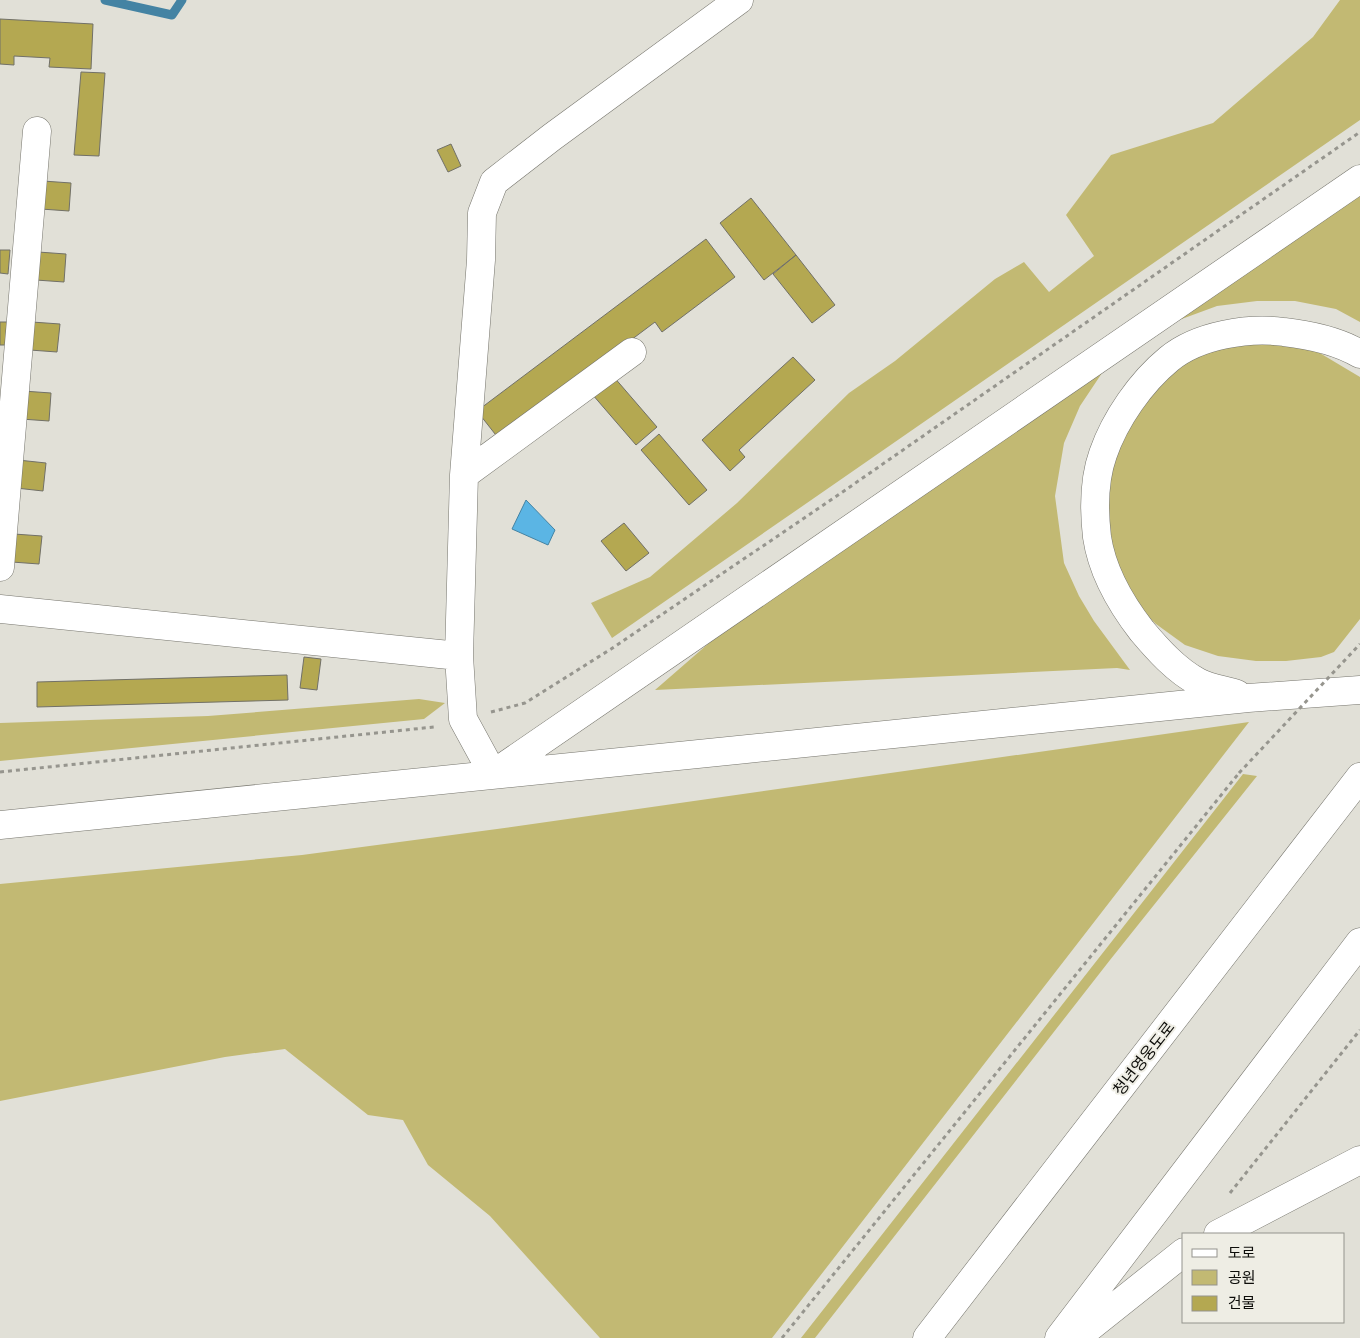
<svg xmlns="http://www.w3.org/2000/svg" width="1360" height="1338" viewBox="0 0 1360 1338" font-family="'Exo 2','Noto Sans KR',sans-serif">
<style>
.green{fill:#c2b973}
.water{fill:#5bb5e4;stroke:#4483a3}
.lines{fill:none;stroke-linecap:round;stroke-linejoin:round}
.stream{stroke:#4483a3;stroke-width:9}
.building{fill:#b4a851;stroke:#717068}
.minor-casing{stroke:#76756d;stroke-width:29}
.highway-casing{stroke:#76756d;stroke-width:29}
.path{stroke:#96958e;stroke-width:3;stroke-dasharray:4 4;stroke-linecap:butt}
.minor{stroke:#fff;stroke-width:28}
.highway{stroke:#fff;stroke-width:28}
.path-bridge{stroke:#96958e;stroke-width:3;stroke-dasharray:4 4;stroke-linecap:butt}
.labels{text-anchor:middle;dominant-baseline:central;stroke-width:4;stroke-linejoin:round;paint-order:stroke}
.street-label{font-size:16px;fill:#0d0d0a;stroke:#eeede4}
</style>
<rect width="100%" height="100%" fill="#e1e0d7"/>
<!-- green -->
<path class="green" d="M1340,0h20v120l-748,518 -21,-35 59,-26 87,-74 112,-110 46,-32 100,-82 29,-17 25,30 45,-36 -28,-41 45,-60 102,-32 100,-86z
M1360,195v127l-24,-13 -41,-8h-38l-40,5 -38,14z
M1245,338l68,11 47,28v242l-26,33 -13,5 -35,4h-30l-38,-5 -33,-11 -29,-21 -26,-25 -26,-76 5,-74 26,-38 46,-50z
M1104,370l-24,36 -16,37 -9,53 9,67 15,33 15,25 36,49 -13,-2 -462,22 69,-60z
M419,699l26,4 -21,16 -424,42v-38l208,-7z
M1249,722l-477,616h-172l-110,-122 -62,-51 -25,-45 -35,-5 -83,-66 -60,8 -225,44v-217l302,-29 195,-26z
M1243,774l14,2 -147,184 -295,378h-14z"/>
<!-- water -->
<path class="water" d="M526,500l29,30 -7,15 -36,-16z"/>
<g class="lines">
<!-- stream -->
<path class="stream" d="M105,0l67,15 10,-15"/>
</g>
<!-- building -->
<path class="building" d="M0,19l93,5 -2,45 -42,-2 1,-9 -36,-2v9l-14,-1z
M81,72l24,1 -6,83 -25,-1z
M451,144l10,22 -13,6 -11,-22z
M43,181l28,2 -2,28 -28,-2z
M751,198l45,57 -32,25 -44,-57z
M706,239l29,38 -73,55 -7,-10 -156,117 -22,-28z
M0,250h10l-2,24 -8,-1z
M38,252l28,2 -2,28 -28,-2z
M796,255l39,50 -23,18 -39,-49z
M0,322h7l-2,23h-5z
M32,322l28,2 -3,28 -27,-2z
M793,357l22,23 -76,70 6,7 -15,14 -28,-31z
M613,376l44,51 -21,18 -44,-51z
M23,391l28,2 -2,28 -28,-2z
M659,434l48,56 -18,15 -48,-55z
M18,460l28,3 -3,28 -27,-3z
M624,523l25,30 -23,18 -25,-30z
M14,534l28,2 -3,28 -27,-2z
M304,657l17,2 -4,31 -17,-2z
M287,675l1,25 -251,7v-25z"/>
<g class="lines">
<!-- minor casing -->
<g class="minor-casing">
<path id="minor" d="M464,475l168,-123
M0,567l37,-436
M0,609l459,47
M493,774l-30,-55 -4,-63 5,-181 17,-215 1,-47 12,-31 58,-45 187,-137"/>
</g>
<!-- highway casing -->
<g class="highway-casing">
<path id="highway" d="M1237,694c-12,-4 -28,-6 -39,-12 -22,-12 -40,-32 -56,-51 -21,-27 -40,-60 -45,-94 -3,-26 -3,-58 6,-83 12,-35 38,-72 66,-95 29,-24 80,-32 115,-27 26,3 54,9 76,22
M496,772l864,-593
M0,825l1248,-127 112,-8
M1218,1234l142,-74
M927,1338l433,-561
M1059,1338l301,-396
M1076,1338l108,-86"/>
</g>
<!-- path -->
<path class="path" d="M491,712l34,-9 86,-54 233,-158 516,-359
M0,772l434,-45
M1230,1193l130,-163
M782,1338l457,-565"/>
<!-- minor -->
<use href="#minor" class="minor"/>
<!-- highway -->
<use href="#highway" class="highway"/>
<!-- path-bridge -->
<path class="path-bridge" d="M1239,773l121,-129"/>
</g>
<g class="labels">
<!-- street labels -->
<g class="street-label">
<text transform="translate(1143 1058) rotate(-52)">청년영웅도로</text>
</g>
</g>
<!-- legend -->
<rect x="1182" y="1233" width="162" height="90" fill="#eeede4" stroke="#94938d"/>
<rect x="1192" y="1249" width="25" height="8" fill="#ffffff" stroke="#94938d"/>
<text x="1228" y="1258" font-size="15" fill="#0d0d0a">도로</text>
<rect x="1192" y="1270" width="25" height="15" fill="#c2b973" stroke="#94938d"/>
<text x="1228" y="1283" font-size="15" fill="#0d0d0a">공원</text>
<rect x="1192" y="1296" width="25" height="15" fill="#b4a851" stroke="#94938d"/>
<text x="1228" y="1308" font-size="15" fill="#0d0d0a">건물</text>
</svg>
